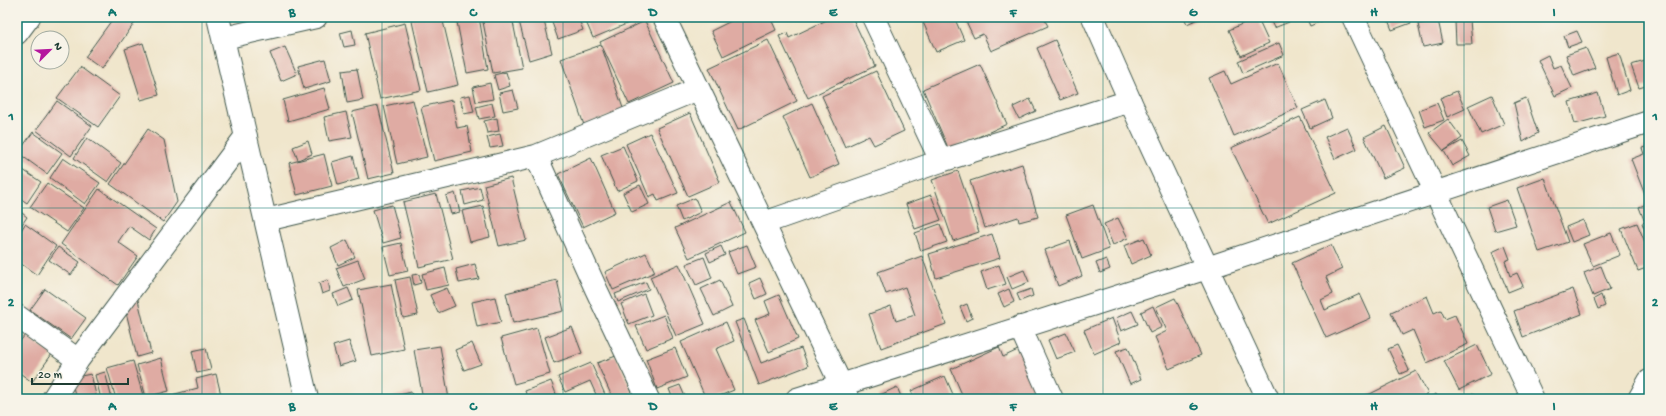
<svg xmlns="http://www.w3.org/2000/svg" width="1666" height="416" viewBox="0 0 1666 416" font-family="'Gochi Hand',sans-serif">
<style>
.building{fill:#dfaba3}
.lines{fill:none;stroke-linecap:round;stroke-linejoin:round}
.minor-casing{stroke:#3e564b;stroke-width:24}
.tertiary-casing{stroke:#3e564b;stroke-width:24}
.minor{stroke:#fff;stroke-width:22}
.tertiary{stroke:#fff;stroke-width:22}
.grid{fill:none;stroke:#0f766e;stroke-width:1;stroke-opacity:0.55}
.neatline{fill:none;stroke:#0f766e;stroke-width:1.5}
.grid-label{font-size:13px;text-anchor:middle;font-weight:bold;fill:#0f766e}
</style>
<rect width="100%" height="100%" fill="#f7f3e8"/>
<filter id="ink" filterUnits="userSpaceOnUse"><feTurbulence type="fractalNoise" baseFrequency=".025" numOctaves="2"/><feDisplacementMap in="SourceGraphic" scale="8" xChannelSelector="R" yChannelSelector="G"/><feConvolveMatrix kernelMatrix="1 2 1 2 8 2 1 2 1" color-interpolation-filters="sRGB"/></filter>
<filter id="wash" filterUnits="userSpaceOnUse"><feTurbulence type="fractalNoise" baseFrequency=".012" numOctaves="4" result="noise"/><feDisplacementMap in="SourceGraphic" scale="16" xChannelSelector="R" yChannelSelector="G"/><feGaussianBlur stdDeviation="0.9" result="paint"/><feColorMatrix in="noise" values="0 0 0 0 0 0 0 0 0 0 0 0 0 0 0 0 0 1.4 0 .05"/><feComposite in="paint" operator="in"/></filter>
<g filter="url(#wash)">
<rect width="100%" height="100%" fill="#f0e6cc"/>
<g id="blocks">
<!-- building -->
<path class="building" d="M114,17l24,1 -36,51 -17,-12z
M411,17h31l16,68 -30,7z
M456,17h23l9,52 -21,4z
M482,17h30l10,51 -29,5z
M518,17h25l9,36 -23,7z
M550,17h28l5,13 -25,9z
M584,17h51l1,3 -43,18z
M739,17h31l6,13 -53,26 -12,-25z
M833,17h19l23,49 -67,32 -29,-62 8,-3 2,5z
M931,17h23l10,23 -28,12 -13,-30 9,-4z
M964,17h79l5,9 -57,25 -8,-17 -9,4z
M1184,17h18l-15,7z
M1257,17l12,26 -28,13 -12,-26z
M1269,17h18l2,5 -15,6z
M1306,17h25l-21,9z
M1387,17h22l2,6 -19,7z
M1438,20l5,23 -20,4 -5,-23z
M1470,20l2,24h-16l-1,-23z
M645,21l29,62 -45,21 -29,-62z
M405,23l16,67 -41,9 -15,-66z
M352,30l3,15 -11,2 -4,-14z
M1577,31l5,11 -14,5 -4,-11z
M768,40l29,61 -59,29 -29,-62z
M1055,40l23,53 -18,7 -23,-52z
M143,43l16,52 -18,5 -16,-51z
M1279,43l5,12 -41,18 -5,-12z
M601,45l23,66 -40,14 -23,-66z
M285,47l12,27 -16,7 -11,-28z
M1586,48l9,20 -21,8 -8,-21z
M1619,53l11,37 -13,5 -11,-38z
M1548,55l5,13 8,-3 11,23 -17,8 -17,-36z
M325,59l6,22 -27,8 -6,-23z
M1649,60v25l-10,3 -8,-23z
M1278,63l20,45 -64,28 -25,-58 16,-7 6,13z
M980,64l27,60 -58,26 -26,-61z
M80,67l40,29 -22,31 -41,-29z
M357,69l6,31 -16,3 -5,-32z
M876,71l28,60 -30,14 -5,-9 -24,11 -23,-51z
M506,72l4,14 -12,4 -4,-15z
M490,83l3,16 -17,3 -3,-15z
M324,88l6,21 -42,12 -5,-21z
M513,90l5,18 -15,3 -4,-18z
M1457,91l8,18 -18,8 -7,-19z
M1598,93l7,23 -30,8 -6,-22z
M470,95l4,17 -10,2 -4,-17z
M1492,95l12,29 -23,10 -13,-28z
M1526,98l12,35 -15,9 -9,-39z
M1030,99l6,12 -17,8 -6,-12z
M413,100l14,57 -30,7 -13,-58z
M452,100l5,28 10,-2 5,26 -38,9 -13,-54z
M1325,100l7,18 -22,10 -8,-18z
M57,101l35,25 -21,30 -35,-26z
M492,103l3,13 -16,3 -3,-12z
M812,103l27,61 -29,13 -27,-60z
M1437,103l7,17 -19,7 -6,-17z
M378,106l16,67 -26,6 -16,-67z
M346,112l6,25 -23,4 -5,-24z
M690,113l30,69 -32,14 -31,-68z
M1300,117l36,76 -68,31 -37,-76z
M497,118l2,13 -12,2 -3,-12z
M1448,119l14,19 -18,13 18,-10 8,15 -18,10 -8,-15 -15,-18z
M1386,126l19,42 -22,10 -19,-41z
M1347,127l10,22 -22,10 -10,-22z
M148,129l16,11 13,62 -14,20 -53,-38z
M33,132l29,21 -15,21 -29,-21z
M650,133l28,60 -20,8 -3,-7 -6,3 -23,-53z
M500,134l3,12 -13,2 -3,-11z
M87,138l34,25 -13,19 -34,-24z
M308,141l4,13 -14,6 -5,-13z
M623,146l15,35 -21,10 -16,-36z
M1649,146v53l-2,1 -16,-41 13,-5 -2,-6z
M324,154l8,32 -35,9 -8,-32z
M353,156l6,23 -21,6 -6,-23z
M63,158l37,25 -15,21 -35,-26z
M591,158l24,54 -32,15 -25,-53z
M1022,164l16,53 -19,5 -1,-5 -33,11 -15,-47z
M17,166l24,16 -14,21 -10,-7z
M958,171l21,61 -26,9 -21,-61z
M511,178l15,62 -27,6 -15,-61z
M1545,178l23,64 -29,10 -22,-64z
M47,183l37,25 -17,24 -37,-25z
M640,185l9,19 -17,8 -9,-19z
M480,187l3,13 -18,5 -3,-14z
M99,189l57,40 -7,11 -20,-14 -11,16 20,14 -20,29 -57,-41z
M455,193l5,19 -9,2 -5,-18z
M436,194l17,65 -34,8 -16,-65z
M931,195l10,25 -26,9 -9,-25z
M695,198l6,14 -19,9 -6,-15z
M1507,200l9,25 -21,6 -8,-24z
M731,202l14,30 -56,26 -14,-30z
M1649,203v15l-5,2 -5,-13z
M392,205l9,33 -18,5 -10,-33z
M1093,205l16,44 -27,10 -16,-44z
M483,206l7,31 -20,5 -8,-31z
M17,209l10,8 -10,15z
M1118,218l10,20 -15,7 -9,-21z
M1583,220l6,15 -17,7 -6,-15z
M1649,221v20l-7,-18z
M1637,223l12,29v15l-11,4 -17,-42z
M25,224l31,22 -19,29 -20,-14v-24z
M940,224l7,18 -26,9 -6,-18z
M1611,233l9,22 -27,11 -10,-22z
M992,234l8,24 -64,20 -7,-24z
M1144,238l7,17 -20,9 -7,-18z
M347,240l8,17 -17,8 -7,-17z
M1070,241l12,35 -24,10 -13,-36z
M401,243l7,28 -18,4 -7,-28z
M747,245l9,22 -19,7 -9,-22z
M1331,245l11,24 -16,8 7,17 -12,6 4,10 35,-16 11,24 -45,20 -34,-75z
M721,246l4,9 -15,7 -4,-9z
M1505,246l5,13 -5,2 5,15 7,-3 6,13 -15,6 -16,-40z
M58,247l22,15 -9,13 -22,-15z
M646,253l9,19 -42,18 -8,-18z
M922,256l24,68 -65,24 -12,-34 22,-8 5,15 19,-6 -10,-28 -19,7 -8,-22z
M704,257l8,21 -16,7 -10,-21z
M1106,259l4,10 -10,4 -4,-10z
M358,260l7,19 -21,8 -8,-19z
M475,264l4,15 -20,4 -3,-14z
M679,264l26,60 -29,12 -26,-59z
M999,265l7,19 -19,6 -6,-18z
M1601,266l9,23 -17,7 -9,-23z
M445,268l4,17 -23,5 -4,-16z
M1024,270l5,12 -17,7 -5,-12z
M419,274l2,9 -7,2 -2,-10z
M410,277l8,38 -15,3 -8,-38z
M760,278l7,16 -11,5 -7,-16z
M328,280l2,11 -8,3 -3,-11z
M557,280l7,31 -51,12 -7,-30z
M720,280l12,27 -18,9 -13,-27z
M646,282l3,7 -31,13 -3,-8z
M391,284l13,65 -32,7 -14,-66z
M348,288l5,12 -15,6 -5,-12z
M447,288l8,18 -17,7 -8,-18z
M45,289l41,29 -15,21 -41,-29z
M1009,289l5,13 -10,5 -6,-13z
M1031,289l2,7 -13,5 -3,-7z
M1573,289l9,25 -59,23 -9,-26z
M644,294l8,21 -23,9 -8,-20z
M779,295l19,44 -29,13 -14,-32 15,-6 -5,-13z
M1601,295l4,11 -7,3 -4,-10z
M137,296l14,57 -14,4 -13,-53z
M1427,296l7,17 7,-3 4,9 10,-4 13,29 -41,19 -14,-33 -11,5 -11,-23z
M495,297l6,25 -24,5 -5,-25z
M1175,298l26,57 -32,14 -14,-32 12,-6 -11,-24z
M967,304l5,14 -6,3 -6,-14z
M1153,306l9,21 -12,6 -9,-21z
M1132,311l6,13 -17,7 -5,-13z
M664,315l9,23 -27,11 -10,-23z
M1112,318l9,24 -27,12 -10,-24z
M744,319l17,44 40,-15 7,18 -49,19 -24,-63z
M726,322l8,19 -18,8 18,41 -22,9h-6l-25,-57z
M572,327l10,26 -28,10 -9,-26z
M537,328l13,46 -36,10 -13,-46z
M1066,333l9,19 -19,7 -8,-19z
M25,335l27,19 -20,28 -15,-11v-26z
M349,341l7,20 -17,5 -6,-20z
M472,343l9,21 -17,6 -9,-20z
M1397,345l12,25 -9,4 -12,-25z
M1477,345l14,29 -32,16 -15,-29z
M440,346l9,53h-26l-9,-49z
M999,347l4,10 17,-8 22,50h-78l-13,-30z
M1128,347l13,32 -11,5 -14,-33z
M206,348l5,22 -14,3 -5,-22z
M675,348l12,29 -30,12 -11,-30z
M616,356l19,43h-22l-16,-36z
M161,358l8,33 -23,6 -9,-32z
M133,361l11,38h-28l-9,-31z
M591,363l16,36h-9l-8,-18 -25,11 -7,-15z
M1416,371l12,23 -11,5h-57z
M105,372l7,27h-11l-6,-24z
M91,374l5,21 -20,4 -5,-21z
M216,374l6,25h-66l42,-11 -2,-9z
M945,376l10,23h-40l-4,-8z
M551,381l7,18h-30l-3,-8z
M680,385l6,14h-13l-4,-10z
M897,387l5,12h-23l-1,-3z
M411,392l2,7h-20l-1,-2z
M1436,394l2,5h-12z
M1473,394l2,5h-15z"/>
</g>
</g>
<g filter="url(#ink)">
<use href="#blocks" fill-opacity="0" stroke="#3e564b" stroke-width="1"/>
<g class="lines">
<!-- minor casing -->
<g class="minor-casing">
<path id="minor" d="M218,17l89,382
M664,17l184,382
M873,17l68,144
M1353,17l180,382
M17,33l12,-16
M224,38l92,-21
M536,156l60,133 52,110
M266,220l270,-64 162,-67
M764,223l177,-62 189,-60
M17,316l61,44
M1020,327l32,72
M53,399l25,-39 168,-224
M797,399l410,-131 442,-146
M1639,399l10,-18"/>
</g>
<!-- tertiary casing -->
<g class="tertiary-casing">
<path id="tertiary" d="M1093,17l37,84 138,298"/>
</g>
<!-- minor -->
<use href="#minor" class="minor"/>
<!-- tertiary -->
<use href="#tertiary" class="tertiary"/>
</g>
</g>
<!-- grid -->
<path class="grid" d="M202,17v382M382,17v382M563,17v382M743,17v382M923,17v382M1103,17v382M1284,17v382M1464,17v382M17,208h1632"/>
<!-- margin -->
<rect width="1666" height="416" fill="none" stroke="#f7f3e8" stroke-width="44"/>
<!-- north arrow -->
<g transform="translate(50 50) rotate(66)"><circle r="19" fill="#f7f3e8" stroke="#a1aaa0"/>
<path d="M0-3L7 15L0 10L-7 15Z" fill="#b5179e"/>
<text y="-6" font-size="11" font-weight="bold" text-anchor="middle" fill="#1f3d34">N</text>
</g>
<!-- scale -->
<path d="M32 378v6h96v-6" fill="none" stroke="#1f3d34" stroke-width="2"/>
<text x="38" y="378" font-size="12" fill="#1f3d34" stroke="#f7f3e8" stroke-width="3" paint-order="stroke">20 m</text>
<rect x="22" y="22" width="1622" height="372" class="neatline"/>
<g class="grid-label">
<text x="112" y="16">A</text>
<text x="292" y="16">B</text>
<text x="473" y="16">C</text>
<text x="653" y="16">D</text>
<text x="833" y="16">E</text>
<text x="1013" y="16">F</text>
<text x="1193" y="16">G</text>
<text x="1374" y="16">H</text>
<text x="1554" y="16">I</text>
<text x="11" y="120">1</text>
<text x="1655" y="120">1</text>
<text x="11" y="306">2</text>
<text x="1655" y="306">2</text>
<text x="112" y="410">A</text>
<text x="292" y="410">B</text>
<text x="473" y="410">C</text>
<text x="653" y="410">D</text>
<text x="833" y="410">E</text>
<text x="1013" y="410">F</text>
<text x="1193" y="410">G</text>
<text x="1374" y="410">H</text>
<text x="1554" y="410">I</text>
</g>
</svg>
